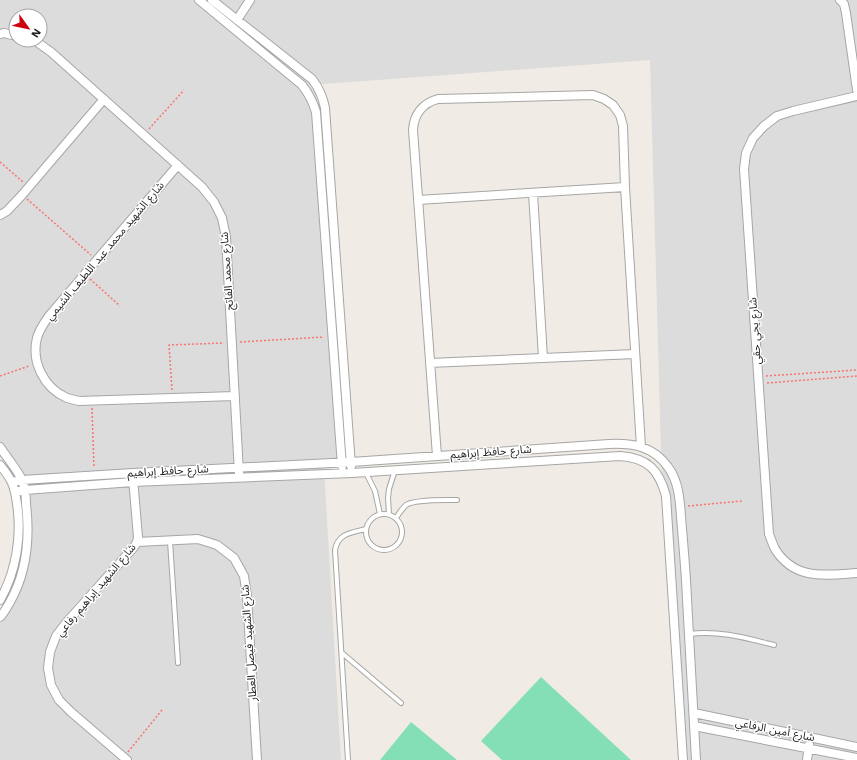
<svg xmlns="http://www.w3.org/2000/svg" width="857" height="760" viewBox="0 0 857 760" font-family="'Work Sans','Noto Sans Arabic',sans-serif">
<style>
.residential{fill:#dddcdc;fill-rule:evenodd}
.pitch{fill:#84deb6}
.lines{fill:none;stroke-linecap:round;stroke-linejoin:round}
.lane-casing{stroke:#a6a6a6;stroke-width:6}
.street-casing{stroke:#a6a6a6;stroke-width:10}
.path{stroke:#f8746e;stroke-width:1.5;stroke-dasharray:2 2;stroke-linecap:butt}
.lane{stroke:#fff;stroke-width:4}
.street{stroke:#fff;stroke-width:8}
.labels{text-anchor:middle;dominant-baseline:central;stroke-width:3;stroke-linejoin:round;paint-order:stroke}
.street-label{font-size:11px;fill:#1f1f1f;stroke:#fff}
</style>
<rect width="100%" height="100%" fill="#f0ece5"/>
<!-- residential -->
<path class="residential" d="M0,0h857v760h-174l-21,-272 -12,-428 -340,25 6,9 4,16 2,16 25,341 -23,1 17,292h-341v-150l11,-21 8,-25 3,-28v-25l-8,-35 -14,-20zM16,16h24v24h-24z"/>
<!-- pitch -->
<path class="pitch" d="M541,677l90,83h-129l-21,-19z
M411,722l46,38h-77z"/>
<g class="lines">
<!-- lane casing -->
<g class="lane-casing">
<path id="lane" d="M366,473l9,18 5,23
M366 532a18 18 0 1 1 36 0a18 18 0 1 1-36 0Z
M389,514l-1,-16 1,-9 6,-19
M396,518c3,-5 6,-9 10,-13 9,-6 39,-5 51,-5
M170,541l8,122
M689,634c30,-4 57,4 85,11
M342,653l59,50
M348,760l-13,-210c3,-17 16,-17 31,-21"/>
</g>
<!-- street casing -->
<g class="street-casing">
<path id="street" d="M199,0l103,85c7,9 11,17 14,27l26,354
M212,0l100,79c7,9 11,18 13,29l26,358
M840,0l4,4 2,9 11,77
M237,20l13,-20
M0,34l4,-1 12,3
M31,40l6,2 14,10 151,135 12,15 8,16 4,19 13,236
M857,96l-64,15 -16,5 -13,10 -11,12 -7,15 -2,16 25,365c2,5 4,11 6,15 20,32 50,26 82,24
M178,165l-129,151c-5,7 -10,14 -12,22 -6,24 7,50 30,60 4,1 8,2 12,3l156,-5
M533,193l10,165
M418,200l207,-13
M0,215l7,-4 15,-16 82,-96
M430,363l205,-9
M0,447c7,11 17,22 22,33 3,8 4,16 4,24 4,34 1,68 -16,98 -3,5 -6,11 -10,15
M437,456l-24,-326c1,-16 10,-27 25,-31l155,-4 11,4 9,6 7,10 3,11 2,61 16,260
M0,465c4,5 9,11 12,18 3,6 4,14 5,21 5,32 -1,68 -17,96
M12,482l10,-2 111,-7 218,-11 258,-18c24,-1 44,2 59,23 13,17 12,42 14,62 2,23 4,46 5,70 3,53 6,107 9,161
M15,492l10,-2 108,-8 219,-9 268,-17c28,2 39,14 46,40l17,264
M137,542l61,-3 19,6 17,13 10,18 3,20 10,164
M694,713l163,34
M694,726l163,32
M127,760l-56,-48 -12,-12 -8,-15 -3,-17 2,-16 6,-16 10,-13 68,-76 3,-5 1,-5 -5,-59
M807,760l2,-15"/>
</g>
<!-- path -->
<path class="path" d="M149,129l35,-39
M0,162l23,20
M27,199l64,56
M90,279l30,27
M240,342l84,-5
M0,376l29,-10
M766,376l91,-6
M767,383l90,-7
M172,390l-3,-45 55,-2
M92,408l2,60
M688,506l54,-5
M128,752l34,-42"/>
<!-- lane -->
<use href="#lane" class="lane"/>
<!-- street -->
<use href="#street" class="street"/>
</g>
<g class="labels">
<!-- street labels -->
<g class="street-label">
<text transform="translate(105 251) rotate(-50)">شارع الشهيد محمد عبد اللطيف الشيمي</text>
<text transform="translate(227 271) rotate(-94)">شارع محمد الفاتح</text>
<text transform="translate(755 331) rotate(-94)">شارع يحي حقي</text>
<text transform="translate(491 452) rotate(-4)">شارع حافظ إبراهيم</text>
<text transform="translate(168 471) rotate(-3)">شارع حافظ إبراهيم</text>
<text transform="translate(96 590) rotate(-50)">شارع الشهيد إبراهيم رفاعي</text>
<text transform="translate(249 643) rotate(-94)">شارع الشهيد فيصل العطار</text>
<text transform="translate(775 730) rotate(11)">شارع أمين الرفاعي</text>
</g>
</g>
<!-- north arrow -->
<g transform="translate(28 28) rotate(123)"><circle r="19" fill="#ffffff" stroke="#a5a5a5"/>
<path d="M0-3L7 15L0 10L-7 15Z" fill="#cc020e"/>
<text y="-6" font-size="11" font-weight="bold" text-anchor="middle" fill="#1f1f1f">N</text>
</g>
</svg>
